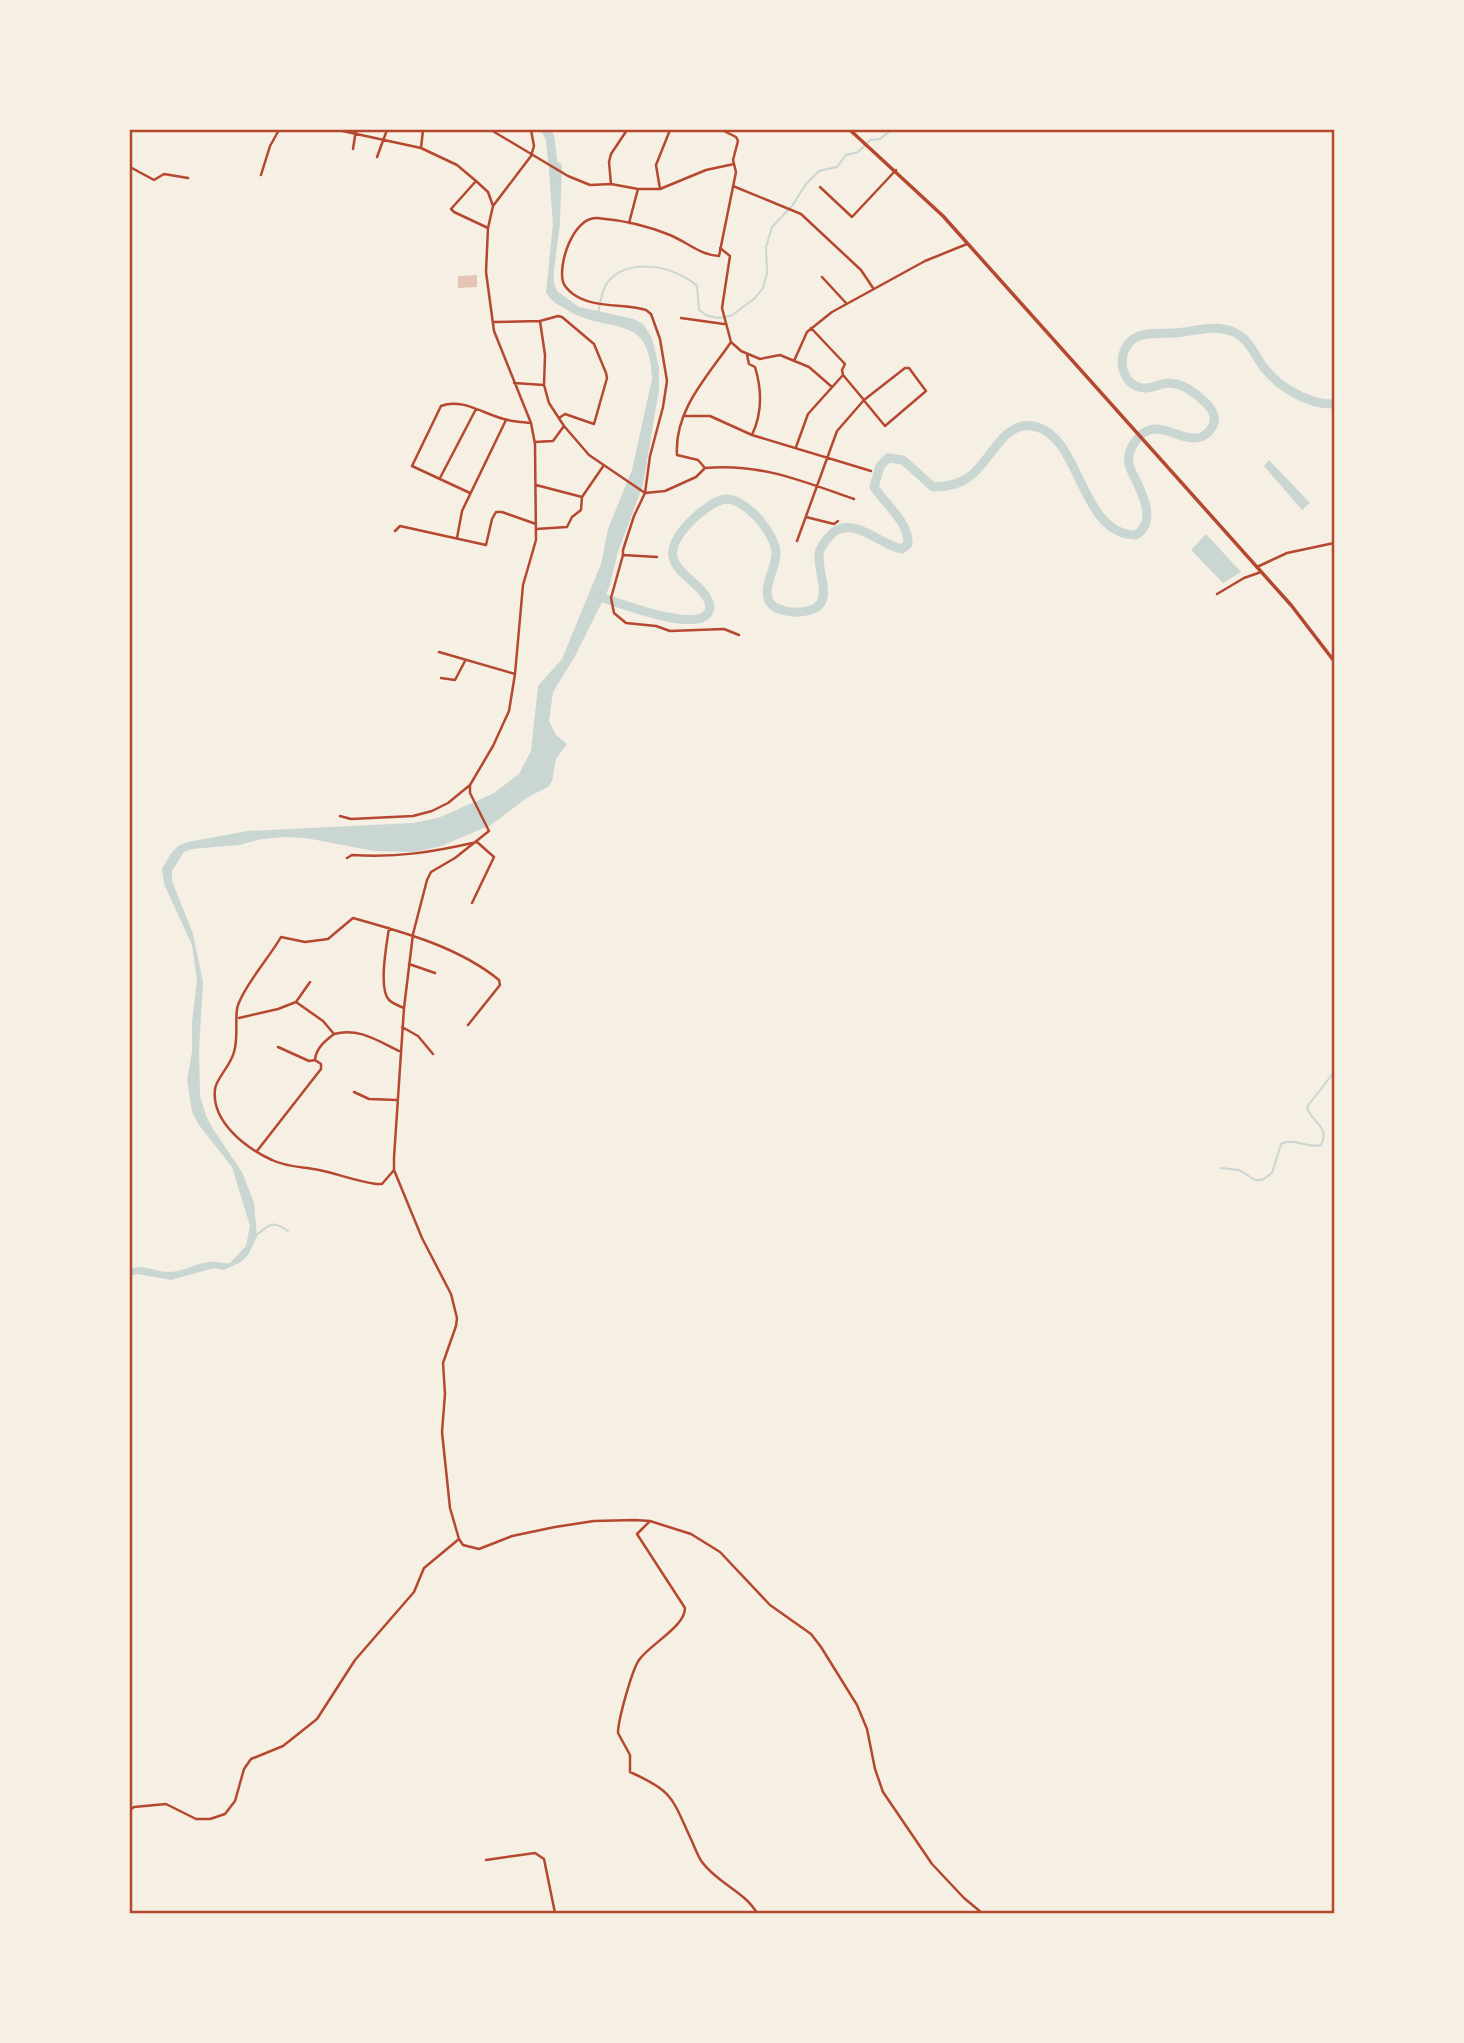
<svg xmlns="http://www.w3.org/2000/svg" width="1464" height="2043" viewBox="0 0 1464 2043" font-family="Karla,sans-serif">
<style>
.water{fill:#c9d6d2}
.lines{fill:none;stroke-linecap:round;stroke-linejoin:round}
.stream{stroke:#c9d6d2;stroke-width:2}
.river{stroke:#c9d6d2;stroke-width:9}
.building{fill:#e6c5b7}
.minor{stroke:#b5482f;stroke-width:2.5}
.secondary{stroke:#b5482f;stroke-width:3.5}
.neatline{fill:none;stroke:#b5482f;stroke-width:2.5}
</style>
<rect width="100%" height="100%" fill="#f6efe4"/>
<!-- water -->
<path class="water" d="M548,158l14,6 -2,59 -6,48v12l3,8 22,16 55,12 9,5 9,14 7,30v21l-16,96 -25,67 -9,36 -34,68 -22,36 -4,29 7,14 11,9 -11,15 -4,22 -4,6 -20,10 -37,28 -50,21 -26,6 -41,-1 -68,-13 -22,-1 -22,2 -23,6 -47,4 -8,3 -12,19v10l21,53 10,48 -4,67 1,47 6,20 7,13 29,43 12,31 3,34 -9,18 -7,7 -17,8 -10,-2 -43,12 -33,-6 -8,2v-7c14,-5 24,3 39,3 14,0 25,-8 39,-10 8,-1 15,2 22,1l16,-17 4,-20 -18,-59 -33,-42 -7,-13 -5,-32 5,-28v-30l5,-42 -5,-35 -28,-61 -2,-15 8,-14 8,-9 10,-4 60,-11 165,-8 25,-5 41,-18 15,-7 25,-19 12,-23 7,-65 24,-27 39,-95 7,-35 24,-59 20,-91c-2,-69 -42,-43 -85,-69 -9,-5 -16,-9 -21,-17l7,-69z
M1269,460l41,43 -8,7 -38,-44z
M1206,534l35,38 -18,11 -32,-33z"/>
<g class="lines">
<!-- stream -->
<path class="stream" d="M598,314c2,-10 3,-22 9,-31 20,-27 69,-17 90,3l2,24 7,5 11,3 14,-2 24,-18 8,-10 4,-15 -1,-26 6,-20 20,-21 14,-22 13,-13 18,-4 9,-12 12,-3 12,-12 10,-1 11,-9
M1221,1168l18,2 16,10h7l10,-7 9,-29c14,-7 26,5 40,1 10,-19 -11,-23 -14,-38l27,-35
M256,1235c13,-8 14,-17 32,-4"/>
<!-- river -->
<path class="river" d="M546,130l4,8 4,34
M597,596c20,6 98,37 111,17 3,-5 2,-10 -1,-15 -8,-14 -24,-21 -32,-35 -12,-22 27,-56 46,-63 21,-8 56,35 55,54 0,15 -17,38 -4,51 6,5 19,8 26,7 42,-1 19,-36 21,-58 1,-6 6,-13 11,-18 3,-4 8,-7 13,-8 19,-4 40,18 59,21l6,-5c1,-22 -23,-40 -34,-57l6,-21 8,-8 15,2 30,27c12,0 25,-2 36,-10 22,-15 33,-56 64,-51 49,9 46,109 103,109 24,-15 2,-49 -6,-67 -3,-8 -1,-17 4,-25 20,-29 39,-4 62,-5 12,-1 23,-15 16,-27 -3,-6 -9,-11 -14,-15 -8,-7 -18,-13 -29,-13 -8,0 -17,6 -25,5 -22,-2 -28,-30 -15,-45 10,-12 30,-9 45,-10 19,-1 39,-9 57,-2 17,6 22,21 31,34 15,21 46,40 72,39"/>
</g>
<!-- building -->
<path class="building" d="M477,275v12l-19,1v-12z"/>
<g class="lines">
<!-- minor -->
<path class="minor" d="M338,130l83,18 36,17 19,16 -25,28 3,3 34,16
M491,130l77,46 22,9 21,-1 27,5h22l46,-19 28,-6
M531,130l3,16 -3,10 -38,50 -5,22 -2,44 8,59 37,92 4,21 1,96 -13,45 -8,89 -6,37 -16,35 -23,39v8l19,38 -34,27 -24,14 -4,8 -14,54 -9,74 -10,150v12l28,68 29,56 6,24 -1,8 -13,37 2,31 -3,38 8,76 9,31 4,6 16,4 33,-13 43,-9 39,-6 41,-1 15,1 41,13 29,18 50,53 41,29 10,13 36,58 10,24 8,40 8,23 49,72 32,34 18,15
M722,130l14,7 2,4 -5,19 3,12 -17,84c-19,-1 -32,-14 -49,-21 -22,-9 -49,-15 -73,-17 -24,-1 -39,46 -34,64 2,5 6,9 10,12 21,15 50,9 73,16l5,4 9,25 7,42 -4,26 -13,49 -5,37 -11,23 -11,34v5l-12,43 3,15 12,10 30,3 14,5 54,-2 15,6
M130,131v-1
M421,148l2,-18
M353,149l3,-19
M377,157l10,-27
M130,167l24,13 10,-6 24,4
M261,175l9,-29 9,-16
M476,181l12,11 5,14
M611,184l-2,-22 2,-8 16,-24
M733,186l68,28 60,56 12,18
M820,187l32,30 44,-47
M660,189l-4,-24 14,-35
M629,223l9,-34
M720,248l10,8 -8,52 9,34 10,9 19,8 20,-4 29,12 23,20
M822,277l24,26
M681,318l43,6
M540,321l18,-5 4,1 32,27 12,29 1,5 -13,46 -29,-10 -6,4
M493,322l47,-1 5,34 -1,30 5,18 15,23 25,29 56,38 20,-2 31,-14 9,-9c55,-5 97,13 149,31
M747,355l2,9 6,3c7,23 7,47 -3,68
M794,361l13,-29 25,-20 93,-51 42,-17
M514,383l30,2
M684,416h26l42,19 119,36
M535,442l18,-1 11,-15
M796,447l12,-33 35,-39 -1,-5 3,-6 -34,-36
M705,468l-7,-8 -21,-5c-3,-45 31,-79 54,-113
M440,478l36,-69
M470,493l-58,-27 29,-60c22,-9 45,10 67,14 7,2 15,2 23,3
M582,497l22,-32
M806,517l28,7 4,-3
M536,529l31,-2 5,-10 9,-7 1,-13 -46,-12
M395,531l5,-5 86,19 6,-26 4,-7h6l34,12
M457,538l5,-27 44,-91
M797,541l40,-110 27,-31 41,-32h4l17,23 -41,35 -19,-23 -2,-3 -21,-25
M623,555l34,2
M1257,567l30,-14 47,-10
M1217,594l27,-16 17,-6
M439,652l76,22
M441,678l14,2 10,-19
M340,816l11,3 62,-3 19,-5 16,-8 22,-18
M347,858l5,-3c45,3 81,-3 125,-13l17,15 -22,46
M389,928c-2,14 -11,61 0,72 3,3 10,6 15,8
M409,964l26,9
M239,1018l39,-9 18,-7 14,-20
M402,1027l16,9 15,18
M334,1034c24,-7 44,7 65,17
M278,1047l31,14 6,-1
M354,1092l15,7 28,1
M257,1151l64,-82v-5l-6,-4c1,-12 10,-19 19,-26l-11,-13 -27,-19
M394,1170l-12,14h-6c-20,-3 -38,-10 -57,-14 -16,-3 -33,-3 -47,-10 -26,-12 -61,-38 -57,-71 1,-10 16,-24 19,-37 5,-16 0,-36 4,-47 8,-22 31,-47 43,-68l24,5 23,-3 25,-21c50,14 106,29 146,62l1,5 -32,40
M650,1521l-13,13 48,74c0,19 -35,36 -46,52 -7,10 -21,60 -21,73l12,22v17c43,19 42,26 60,65 4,8 7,18 12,25 15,21 42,29 55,51
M130,1810l4,-3 32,-3 30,15h14l15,-5 10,-13 9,-32 7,-10 32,-13 34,-27 38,-59 59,-68 10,-24 35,-29
M486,1860l49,-7 9,6 11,54"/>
<!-- secondary -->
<path class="secondary" d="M850,130l93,86 348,389 43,56"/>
</g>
<!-- border -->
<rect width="1464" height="2043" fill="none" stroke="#f6efe4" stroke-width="262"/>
<rect x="131" y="131" width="1202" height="1781" class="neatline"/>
</svg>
